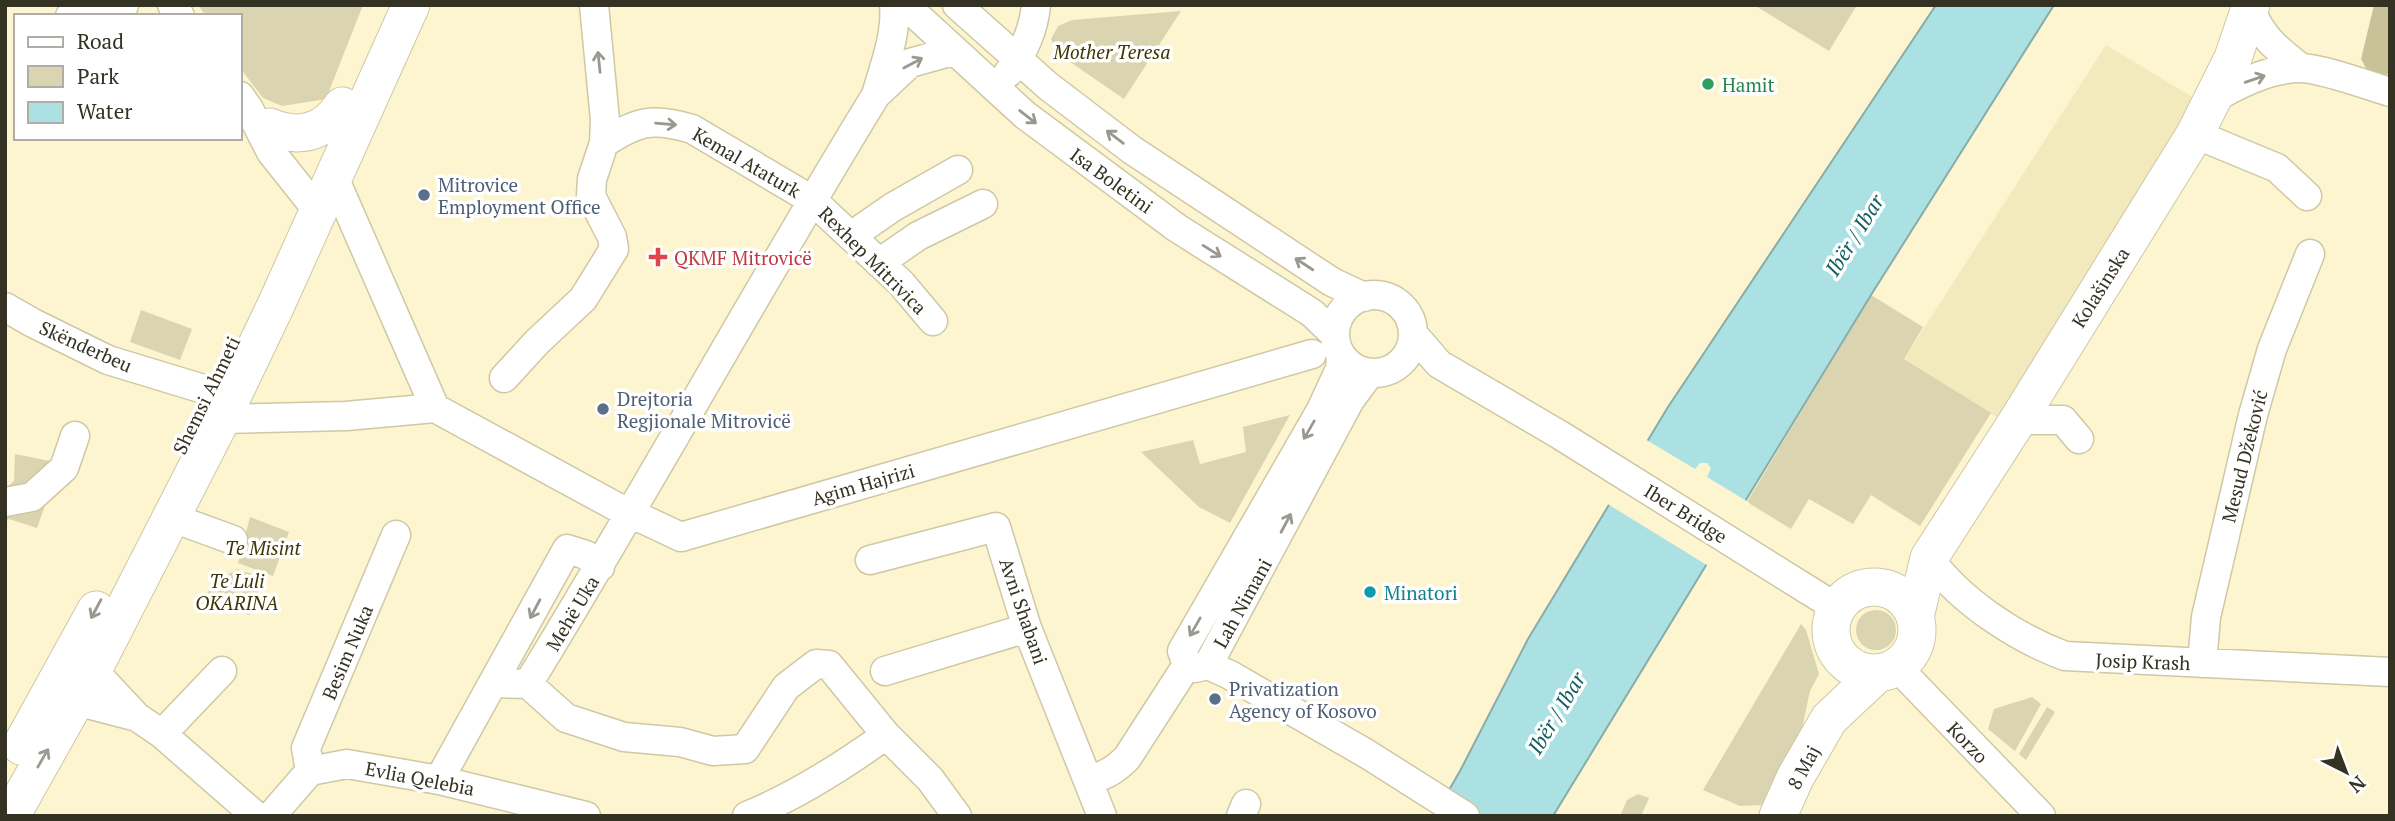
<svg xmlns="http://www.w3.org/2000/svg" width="2395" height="821" viewBox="0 0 2395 821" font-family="'PT Serif',serif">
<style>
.built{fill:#f2eabd}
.green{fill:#dad4b0}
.forest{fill:#c9c198}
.water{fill:#abe1e3;stroke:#87aca9;stroke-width:2}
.pier{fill:#fcf5d0}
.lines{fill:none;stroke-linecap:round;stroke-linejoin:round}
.minor-casing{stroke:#cfc8a4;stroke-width:31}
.major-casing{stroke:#cfc8a4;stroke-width:39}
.minor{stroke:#fff;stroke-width:28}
.major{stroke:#fff;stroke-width:37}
.oneway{stroke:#9a9891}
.leisure-dot{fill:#2e9e5b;stroke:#fff;stroke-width:2.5}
.service-dot{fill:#5c6f8a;stroke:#fff;stroke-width:2.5}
.health-dot{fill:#e0444e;stroke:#fff;stroke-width:2.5}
.culture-dot{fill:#0f9aa8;stroke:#fff;stroke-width:2.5}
.labels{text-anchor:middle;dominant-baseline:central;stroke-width:7;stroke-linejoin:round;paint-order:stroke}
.park-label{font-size:19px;font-style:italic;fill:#3e3500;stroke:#fff}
.leisure-label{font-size:19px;fill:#27864d;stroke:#fff;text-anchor:start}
.street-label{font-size:19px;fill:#343223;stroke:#fff}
.service-label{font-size:19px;fill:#4e5e75;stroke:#fff;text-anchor:start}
.health-label{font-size:19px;fill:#be3a42;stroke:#fff;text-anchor:start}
.culture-label{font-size:19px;fill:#0d838f;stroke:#fff;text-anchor:start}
.water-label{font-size:21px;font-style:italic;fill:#145f61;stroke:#fff}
</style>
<rect width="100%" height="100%" fill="#fcf5d0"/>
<!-- built -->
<path class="built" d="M2106,45l88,53 -193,322 -97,-61z"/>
<!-- green -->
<path class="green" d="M198,5h165l-37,94 -44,7 -19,-8 -23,-30v-52h-34z
M1754,5h103l-28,46z
M1181,11l-57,88 -67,-46 -6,-14 7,-13 14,-6z
M1871,295l52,32 -19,32 87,54 -71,113 -49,-31 -18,29 -44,-25 -18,30 -44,-27z
M141,310l51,19 -12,31 -50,-18z
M1290,415l-60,108 -31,-16 -58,-55 52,-12 7,24 46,-12 -3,-25z
M15,454l45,9 -23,65 -28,-9 -4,4v-34l9,-8z
M250,517l39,15 -16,44 -35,-13z
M237,569l26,9 -13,37 -48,-11 10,-20z
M1856 630a20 20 0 1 1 40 0a20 20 0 1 1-40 0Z
M1801,624l5,6 13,44 -9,17 -10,47 -36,67 -24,1 -37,-16z
M2032,697l9,7 -26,47 -27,-22 6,-20z
M2047,707l8,5 -29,48 -7,-6z
M1638,794l11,4 -8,18h-21l7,-16z"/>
<!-- forest -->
<path class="forest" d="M2374,5h16v69l-14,2 -9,-6 -6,-11z"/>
<!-- water -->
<path class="water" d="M1936,5h118l-183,290 -318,521h-119l26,-45 68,-132 140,-232z"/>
<!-- pier -->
<path class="pier" d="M1645,439l50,30 5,-6h7l4,5 -4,9 43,26 -40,64 -104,-64z"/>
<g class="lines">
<!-- minor casing -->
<g class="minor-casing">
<path id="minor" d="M172,5l8,11
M894,5c3,29 -10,62 -18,90l34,-32 43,-12
M905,5l120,110 152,113 135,85 23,22
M957,5l91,81 84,64 200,132 32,15
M2250,8c11,29 27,41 51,60
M70,16l26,-1 28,-10
M1008,73c15,-19 26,-44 28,-68
M240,96l9,13 22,43 47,59
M2213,99c25,-15 57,-31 87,-31 21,0 67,17 90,24
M2195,134l82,34 30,28
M604,143c34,-22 48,-26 88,-14l120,71 89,83 32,38
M333,175l102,233
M851,236l42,-29 65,-37
M879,263l39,-27 65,-32
M1335 334a39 39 0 1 1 78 0a39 39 0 1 1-78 0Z
M5,307l28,16 75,37 102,31
M1414,335l25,29 121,71 277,173
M1341,356l-1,13 -19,41 -139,241 5,14 8,3 13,-3 142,-265 20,-27
M504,378l33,-36 46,-43 31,-50 -2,-12 -21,-41 1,-17 12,-36 1,-23 -11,-115
M435,408l180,98 66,31 631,-183
M222,419l124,-3 89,-8
M2018,420h45l16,19
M5,502l27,-5 32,-29 11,-32
M170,517l63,23
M1929,558c31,43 87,80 136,98l325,16
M870,560l126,-33 31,101 75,188
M2202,663l4,-46 47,-202 19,-66 38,-95
M1208,665l22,10 137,79 98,62
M1897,667l144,149
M885,671l142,-43
M495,683l33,1c119,-194 229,-395 348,-589
M528,684l38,34 58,19 56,5 33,9 32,-2 41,-62 30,-23 13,1 57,70 44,44 27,37
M59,691l17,10 61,16 -44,-47 -16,-10
M137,717l25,17 94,82
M162,734l60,-63
M310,771l-4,-23 90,-213
M439,780l128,-231 19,6 14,12
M1088,780c17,-4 27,-10 39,-22l60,-93
M271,816l39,-45 37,-7 92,16 147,36
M747,816c49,-20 96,-50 139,-81
M1241,816l5,-12"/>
</g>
<!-- major casing -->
<g class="major-casing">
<path id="major" d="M270,127c29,12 54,6 72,-21
M1831 630a43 43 0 1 1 86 0a43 43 0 1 1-86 0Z
M1915,617l14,-59 89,-138 177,-286 38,-76 18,-53
M21,746l75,-136
M11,816l82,-146 128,-250 55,-115 135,-300
M1778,816l17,-38 34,-59 49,-46"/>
</g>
<!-- minor -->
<use href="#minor" class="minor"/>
<!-- major -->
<use href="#major" class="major"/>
</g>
<!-- one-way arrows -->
<defs><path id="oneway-shaft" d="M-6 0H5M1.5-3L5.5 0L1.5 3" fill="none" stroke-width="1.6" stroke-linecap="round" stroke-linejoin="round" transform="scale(1.75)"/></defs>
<g class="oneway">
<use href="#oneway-shaft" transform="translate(599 62) rotate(-96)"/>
<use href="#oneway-shaft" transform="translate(913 63) rotate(-28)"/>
<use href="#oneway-shaft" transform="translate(2255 79) rotate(-19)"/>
<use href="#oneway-shaft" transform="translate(1028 117) rotate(38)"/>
<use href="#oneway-shaft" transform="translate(666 124) rotate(5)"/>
<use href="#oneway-shaft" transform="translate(1115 137) rotate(-143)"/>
<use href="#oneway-shaft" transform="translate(1212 251) rotate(32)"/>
<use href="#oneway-shaft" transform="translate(1304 264) rotate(-147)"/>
<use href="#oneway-shaft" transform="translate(1309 430) rotate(120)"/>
<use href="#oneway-shaft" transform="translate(1286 523) rotate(-62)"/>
<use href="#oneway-shaft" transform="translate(96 609) rotate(118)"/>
<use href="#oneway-shaft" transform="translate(535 609) rotate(118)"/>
<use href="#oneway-shaft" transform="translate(1195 627) rotate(120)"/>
<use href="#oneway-shaft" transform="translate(43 758) rotate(-60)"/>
</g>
<!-- markers -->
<circle class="leisure-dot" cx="1708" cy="84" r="7"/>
<g class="service-dot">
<circle cx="424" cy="195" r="7"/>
<circle cx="603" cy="409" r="7"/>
<circle cx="1215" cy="699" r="7"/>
</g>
<path class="health-dot" d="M654.5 246.5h7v7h7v7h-7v7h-7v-7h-7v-7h7z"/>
<circle class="culture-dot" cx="1370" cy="592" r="7"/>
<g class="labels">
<!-- park labels -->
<g class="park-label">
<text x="1112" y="51">Mother Teresa</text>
<text x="263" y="547">Te Misint</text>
<text x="237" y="580">Te Luli<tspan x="237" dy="22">OKARINA</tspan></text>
</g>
<!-- leisure labels -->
<g class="leisure-label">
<text x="1722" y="84">Hamit</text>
</g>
<!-- street labels -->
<g class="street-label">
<text transform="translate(747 162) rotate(30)">Kemal Ataturk</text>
<text transform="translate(1112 180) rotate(36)">Isa Boletini</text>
<text transform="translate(873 260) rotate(45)">Rexhep Mitrivica</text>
<text transform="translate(2100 287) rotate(-58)">Kolašinska</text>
<text transform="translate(86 346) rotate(24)">Skënderbeu</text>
<text transform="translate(206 395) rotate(-64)">Shemsi Ahmeti</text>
<text transform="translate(2244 456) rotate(-76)">Mesud Džeković</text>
<text transform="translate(863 484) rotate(-16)">Agim Hajrizi</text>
<text transform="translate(1686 513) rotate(32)">Iber Bridge</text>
<text transform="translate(1242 603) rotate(-61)">Lah Nimani</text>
<text transform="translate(1024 611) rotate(71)">Avni Shabani</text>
<text transform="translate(572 613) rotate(-59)">Mehë Uka</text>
<text transform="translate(347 652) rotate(-67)">Besim Nuka</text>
<text transform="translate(2143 661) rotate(2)">Josip Krash</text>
<text transform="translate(1968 742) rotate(46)">Korzo</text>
<text transform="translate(1803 767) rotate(-62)">8 Maj</text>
<text transform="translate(420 778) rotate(11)">Evlia Qelebia</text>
</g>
<!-- service labels -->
<g class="service-label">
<text x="438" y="184">Mitrovice<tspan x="438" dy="22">Employment Office</tspan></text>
<text x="617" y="398">Drejtoria<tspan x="617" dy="22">Regjionale Mitrovicë</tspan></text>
<text x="1229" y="688">Privatization<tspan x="1229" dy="22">Agency of Kosovo</tspan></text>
</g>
<!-- health labels -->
<g class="health-label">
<text x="674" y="257">QKMF Mitrovicë</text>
</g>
<!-- culture labels -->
<g class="culture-label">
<text x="1384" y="592">Minatori</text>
</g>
<!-- water labels -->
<g class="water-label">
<text transform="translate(1854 235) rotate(-58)">Ibër / Ibar</text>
<text transform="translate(1556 713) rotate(-59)">Ibër / Ibar</text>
</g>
</g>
<!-- border -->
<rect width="2395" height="821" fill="none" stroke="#343223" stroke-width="14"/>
<!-- legend -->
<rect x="14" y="14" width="228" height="126" fill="#ffffff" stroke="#aeada7" stroke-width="2"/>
<rect x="28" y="37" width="35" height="10" fill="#ffffff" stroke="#aeada7" stroke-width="2"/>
<text x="77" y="49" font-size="21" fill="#343223">Road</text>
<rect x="28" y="66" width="35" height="21" fill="#dad4b0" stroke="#aeada7" stroke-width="2"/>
<text x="77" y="84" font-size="21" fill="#343223">Park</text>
<rect x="28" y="102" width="35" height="21" fill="#abe1e3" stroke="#aeada7" stroke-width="2"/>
<text x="77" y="119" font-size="21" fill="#343223">Water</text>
<!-- north arrow -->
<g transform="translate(2346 772) rotate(138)" stroke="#ffffff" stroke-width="5" paint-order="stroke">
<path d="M0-5L12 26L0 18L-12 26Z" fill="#343223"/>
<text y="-10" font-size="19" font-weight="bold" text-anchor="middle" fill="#343223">N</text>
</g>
</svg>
